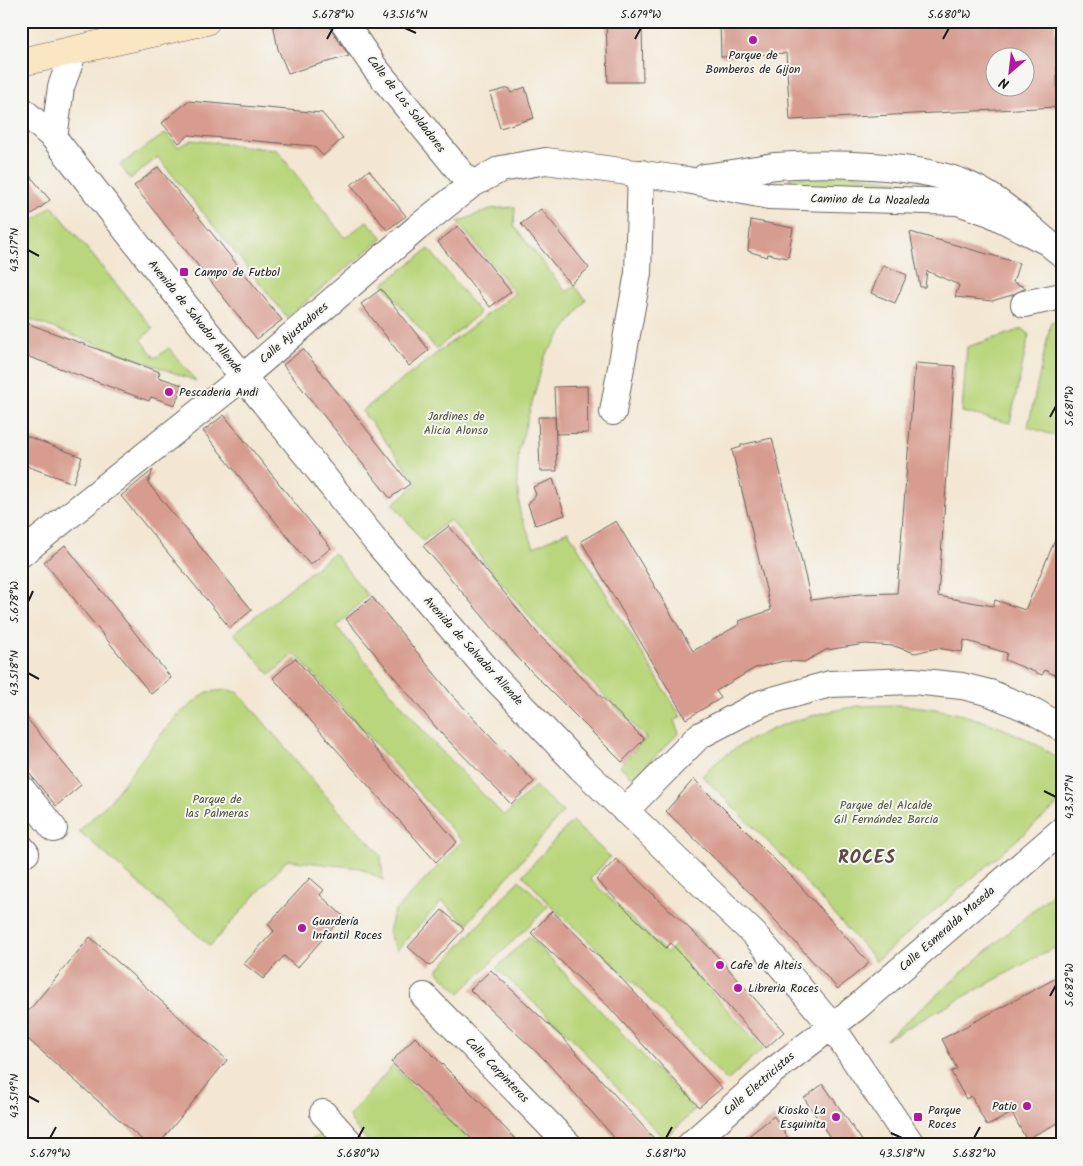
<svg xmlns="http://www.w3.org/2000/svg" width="1083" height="1166" viewBox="0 0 1083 1166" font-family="Kalam,sans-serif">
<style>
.green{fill:#b9d67c;stroke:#6a794c}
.building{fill:#d79b8f;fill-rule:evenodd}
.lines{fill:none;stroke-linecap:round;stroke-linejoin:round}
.street-casing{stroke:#67635c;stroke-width:28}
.secondary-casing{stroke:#67635c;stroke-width:29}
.street{stroke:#fff;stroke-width:26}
.secondary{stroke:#fbe6c4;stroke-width:28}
.ticks{fill:none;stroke:#1c1c1c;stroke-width:2}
.poi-dot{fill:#b5179e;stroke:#f6f6f2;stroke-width:2}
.labels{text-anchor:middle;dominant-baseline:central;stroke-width:4;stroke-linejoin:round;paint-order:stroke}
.poi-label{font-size:12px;fill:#1c1c1c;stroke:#f6f6f2;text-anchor:start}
.street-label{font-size:12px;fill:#1c1c1c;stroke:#f6f6f2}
.park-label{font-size:12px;fill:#4b5439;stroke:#f6f6f2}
.district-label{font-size:18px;font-weight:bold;letter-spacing:1px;fill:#5d4844;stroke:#f6f6f2}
.neatline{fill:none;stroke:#1c1c1c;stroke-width:2}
.ticks-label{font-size:12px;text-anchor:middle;fill:#1c1c1c}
</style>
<rect width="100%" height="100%" fill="#f6f6f2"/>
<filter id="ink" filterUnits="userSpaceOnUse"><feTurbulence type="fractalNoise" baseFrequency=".02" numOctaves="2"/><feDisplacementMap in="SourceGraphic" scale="10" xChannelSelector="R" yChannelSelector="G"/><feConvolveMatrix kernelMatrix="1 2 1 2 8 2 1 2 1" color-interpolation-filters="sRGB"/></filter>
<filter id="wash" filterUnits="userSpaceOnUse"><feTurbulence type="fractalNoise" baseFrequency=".0096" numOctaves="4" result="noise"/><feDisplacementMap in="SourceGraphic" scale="20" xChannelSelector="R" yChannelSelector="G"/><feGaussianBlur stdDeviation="1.12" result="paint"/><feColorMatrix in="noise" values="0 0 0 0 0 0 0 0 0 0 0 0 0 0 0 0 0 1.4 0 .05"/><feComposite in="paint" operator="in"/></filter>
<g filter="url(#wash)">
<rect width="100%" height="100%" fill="#f3e7d3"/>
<!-- green -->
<path class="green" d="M166,133l12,14 14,-7 85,10 68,88 22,-17 16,17 -96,79 -129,-160 -28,22 -10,-14z
M843,173l111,17 -165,-1v-11z
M52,206l101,123 -12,10 14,19 14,-10 27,33 -175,-65v-95l5,5z
M515,207l-1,19 52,66 9,-6 11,14 -41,56 -26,93 -2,30 3,34 14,34 34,-16 113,186 -7,4 5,12 -46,45 -13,-12 26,-28 -103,-105 -93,-113 -27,21 -30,-37 25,-21 -56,-72 153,-118 -57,-71 32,-13z
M429,249l51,64 -44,36 -53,-65z
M1062,319v119l-34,-11 23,-105z
M1023,329l6,5 -19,89 -48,-11 5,-65z
M334,553l33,42 -30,32 92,111 75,78 31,-30 28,26 -96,112 -25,-23 -45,49c-10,-15 -9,-21 -3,-38l68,-71 -167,-187 -25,21 -36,-42z
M228,690l11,3 99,117 36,37 7,9 2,24 -23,-12 -73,-8 -77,86 -131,-115 31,-30 43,-57 25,-29 29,-23z
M859,706c17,0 36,-2 53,0 49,4 112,25 150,56v39l-186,160 -94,-105 -80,-80c41,-43 100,-61 157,-70z
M572,821l38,36 -20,22 77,74 23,-24 16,14 -20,21 77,85 -36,32 -94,-99 -81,-75 -29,-32z
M519,880l29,27 -88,86 -23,-22z
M1061,886l1,71 -9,-9 -168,92z
M529,936l166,174 -31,29 -94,-103 -74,-68z
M392,1066l71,67 10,12h-102l-19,-22 -3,-7z
M324,1134l10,11h-40l4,-1z"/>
<g id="blocks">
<!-- building -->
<path class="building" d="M282,21h46l3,8 18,27 -61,17 -10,-24 -5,-25z
M606,21h36l1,61h-35z
M720,21h335l3,86 -268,13 -4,-67 -65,4zM996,58h30v30h-30z
M525,87l9,31 -34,10 -10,-35 19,-5 2,5z
M188,101l134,12 21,25 -20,18 -9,-10 -13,-1 -112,-10 -10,8 -17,-20z
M21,165l29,35 -29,23z
M158,167l124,153 -25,19 -123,-153z
M369,170l37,46 -19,14 -36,-45z
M541,209l48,59 -19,16 -49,-60z
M751,220l42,8 -5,30 -20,-4 -1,3 -19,-6z
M458,226l53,66 -21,15 -52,-65z
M910,232l109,31 -6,19 13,6 -14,7 -20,6 -37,-4 4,-12 -32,-14 -2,16h-5z
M883,265l24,10 -12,28 -24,-10z
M381,289l48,61 -20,16 -48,-62z
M21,321l139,51 -2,5 24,8 -7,20 -24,-8 -2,4 -128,-47z
M303,349l107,135 -20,14 -107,-133z
M915,363l40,3 -17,230 55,10 2,-6 30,10 37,-86v155l-17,-9 -3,5 -37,-15 2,-7 -43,-13 -2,12 -25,-4 -22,5 -21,-7 -29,-2 -39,6 -22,12 -20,-1 -29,7 -39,23 5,7 -35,21 -105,-178 35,-20 77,130 47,-27 -1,-3 32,-11 -39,-160 9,-3v-2l31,-7 39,162 48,-6 38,-1z
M587,386l1,47 -32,1 -2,-47z
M224,415l107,133 -21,17 -107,-134z
M538,417h17l2,54h-17z
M21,434l61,23 -9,26 -52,-19z
M153,470l-5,13 104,127 -22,18 -109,-132z
M553,479l12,36 -30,10 -7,-21 8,-9 -3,-8z
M449,526l91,110 104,103 -22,23 -104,-104 -95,-112z
M65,545l106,133 -20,16 -107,-132z
M372,597l80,98 82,87 -23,22 -72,-73 -93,-112z
M295,658l162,184 -21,20 -163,-184z
M21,711l60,74 -25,21 -35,-43z
M694,779l99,99 76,85 -31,26 -84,-92 -88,-86z
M616,859l94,89 74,84 -18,16 -95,-105 -5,5 -70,-68z
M310,878l14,12 -4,5 23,21 -46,52 -13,-12 -21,23 -19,-15 30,-33 -6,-7z
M442,910l22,19 -34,37 -22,-19z
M552,911l69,67 101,110 -23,19 -92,-102 -76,-72z
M90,937l137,123 -69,85h-10l-127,-112v-13z
M491,970l73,69 96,106h-39l-77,-86 -74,-69z
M1062,975v146l-36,18 -14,-26 -25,13 -16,-30 -5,3 -15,-27 6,-3 -15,-30z
M415,1037l69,69 37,39h-43l-87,-83z
M823,1084l42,61h-30l-31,-47z
M774,1116l18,29h-55z"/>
</g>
</g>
<g filter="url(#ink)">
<use href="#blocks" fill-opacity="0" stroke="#67635c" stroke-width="1"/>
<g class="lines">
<!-- street casing -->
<g class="street-casing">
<path id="street" d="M343,21l32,47 96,117
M21,109l33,29 115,147 210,260 114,131 88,92 173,166 77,91 81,120
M54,138l7,-51 13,-36
M705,177c24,-3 48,-8 71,-11 52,-4 149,-2 195,20 35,16 61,45 91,68
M1024,304l38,-8
M613,412l25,-139 3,-100
M21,554l222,-177 174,-149 54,-43 30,-16 45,-8 141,19 82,16 189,6 32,11 55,28
M21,788l33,41
M625,811l74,-75 63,-33 68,-19 83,-3 49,5 28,7 45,19 27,16
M21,847l5,6
M424,996l145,149
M323,1113l29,32
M690,1145l83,-74 84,-64 205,-177"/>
</g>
<!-- secondary casing -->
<g class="secondary-casing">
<path id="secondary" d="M21,62l185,-41"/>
</g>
<!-- street -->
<use href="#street" class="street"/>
<!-- secondary -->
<use href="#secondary" class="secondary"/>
</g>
</g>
<!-- ticks -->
<path class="ticks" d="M405,28l11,5M327,39l6,-11M635,39l6,-11M943,39l6,-11M28,250l11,6M1050,417l6,-11M28,602l5,-11M28,673l11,6M1044,791l12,6M1050,996l6,-11M28,1096l11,6M891,1133l11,5M50,1138l6,-11M358,1138l6,-11M666,1138l6,-11M974,1138l6,-11"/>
<!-- markers -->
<g class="poi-dot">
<circle cx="753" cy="40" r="5"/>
<rect x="179" y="267" width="10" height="10" rx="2.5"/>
<circle cx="169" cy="392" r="5"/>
<circle cx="302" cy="928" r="5"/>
<circle cx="720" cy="965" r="5"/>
<circle cx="738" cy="988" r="5"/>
<circle cx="1027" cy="1106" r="5"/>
<circle cx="836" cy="1117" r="5"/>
<rect x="913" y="1112" width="10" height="10" rx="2.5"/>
</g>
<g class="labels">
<!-- poi labels -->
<g class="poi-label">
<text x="753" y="55" text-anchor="middle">Parque de<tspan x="753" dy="14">Bomberos de Gijon</tspan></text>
<text x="194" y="272">Campo de Futbol</text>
<text x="179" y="392">Pescaderia Andi</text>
<text x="312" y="921">Guardería<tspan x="312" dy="14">Infantil Roces</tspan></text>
<text x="730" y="965">Cafe de Alteis</text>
<text x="748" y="988">Libreria Roces</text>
<text x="1017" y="1106" text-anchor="end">Patio</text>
<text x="826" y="1110" text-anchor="end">Kiosko La<tspan x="826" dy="14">Esquinita</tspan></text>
<text x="928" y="1110">Parque<tspan x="928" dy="14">Roces</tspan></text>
</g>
<!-- street labels -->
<g class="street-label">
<text transform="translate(406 104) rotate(52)">Calle de Los Soldadores</text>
<text transform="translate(870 200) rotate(1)">Camino de La Nozaleda</text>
<text transform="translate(195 317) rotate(51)">Avenida de Salvador Allende</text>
<text transform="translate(294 333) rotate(-41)">Calle Ajustadores</text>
<text transform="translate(473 651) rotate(48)">Avenida de Salvador Allende</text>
<text transform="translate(947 929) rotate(-41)">Calle Esmeralda Maseda</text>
<text transform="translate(497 1070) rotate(46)">Calle Carpinteros</text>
<text transform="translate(759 1084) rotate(-41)">Calle Electricistas</text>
</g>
<!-- park labels -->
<g class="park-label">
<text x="456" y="416">Jardines de<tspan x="456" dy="14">Alicia Alonso</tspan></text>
<text x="217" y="799">Parque de<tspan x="217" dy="14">las Palmeras</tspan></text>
<text x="886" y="805">Parque del Alcalde<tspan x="886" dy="14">Gil Fernández Barcia</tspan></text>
</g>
<!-- district labels -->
<g class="district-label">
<text x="867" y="858">ROCES</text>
</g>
</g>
<!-- margin -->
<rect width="1083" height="1166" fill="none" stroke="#f6f6f2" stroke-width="55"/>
<!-- north arrow -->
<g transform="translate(1010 72) rotate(208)"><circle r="24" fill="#f6f6f2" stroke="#9f9f9c"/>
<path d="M0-4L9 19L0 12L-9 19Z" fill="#b5179e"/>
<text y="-8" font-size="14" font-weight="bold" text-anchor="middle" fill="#1c1c1c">N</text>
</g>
<rect x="28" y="28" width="1028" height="1110" class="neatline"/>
<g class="ticks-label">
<text x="333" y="18">5.678°W</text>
<text x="405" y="18">43.516°N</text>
<text x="641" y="18">5.679°W</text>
<text x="949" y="18">5.680°W</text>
<text transform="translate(14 250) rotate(-90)" y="4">43.517°N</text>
<text transform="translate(1069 406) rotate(-90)" y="4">5.681°W</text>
<text transform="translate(14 602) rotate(-90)" y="4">5.678°W</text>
<text transform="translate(14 673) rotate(-90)" y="4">43.518°N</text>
<text transform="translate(1069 797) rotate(-90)" y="4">43.517°N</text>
<text transform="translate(1069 985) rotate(-90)" y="4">5.682°W</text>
<text transform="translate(14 1096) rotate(-90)" y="4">43.519°N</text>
<text x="50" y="1157">5.679°W</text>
<text x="358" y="1157">5.680°W</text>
<text x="666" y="1157">5.681°W</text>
<text x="902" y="1157">43.518°N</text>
<text x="974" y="1157">5.682°W</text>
</g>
</svg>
